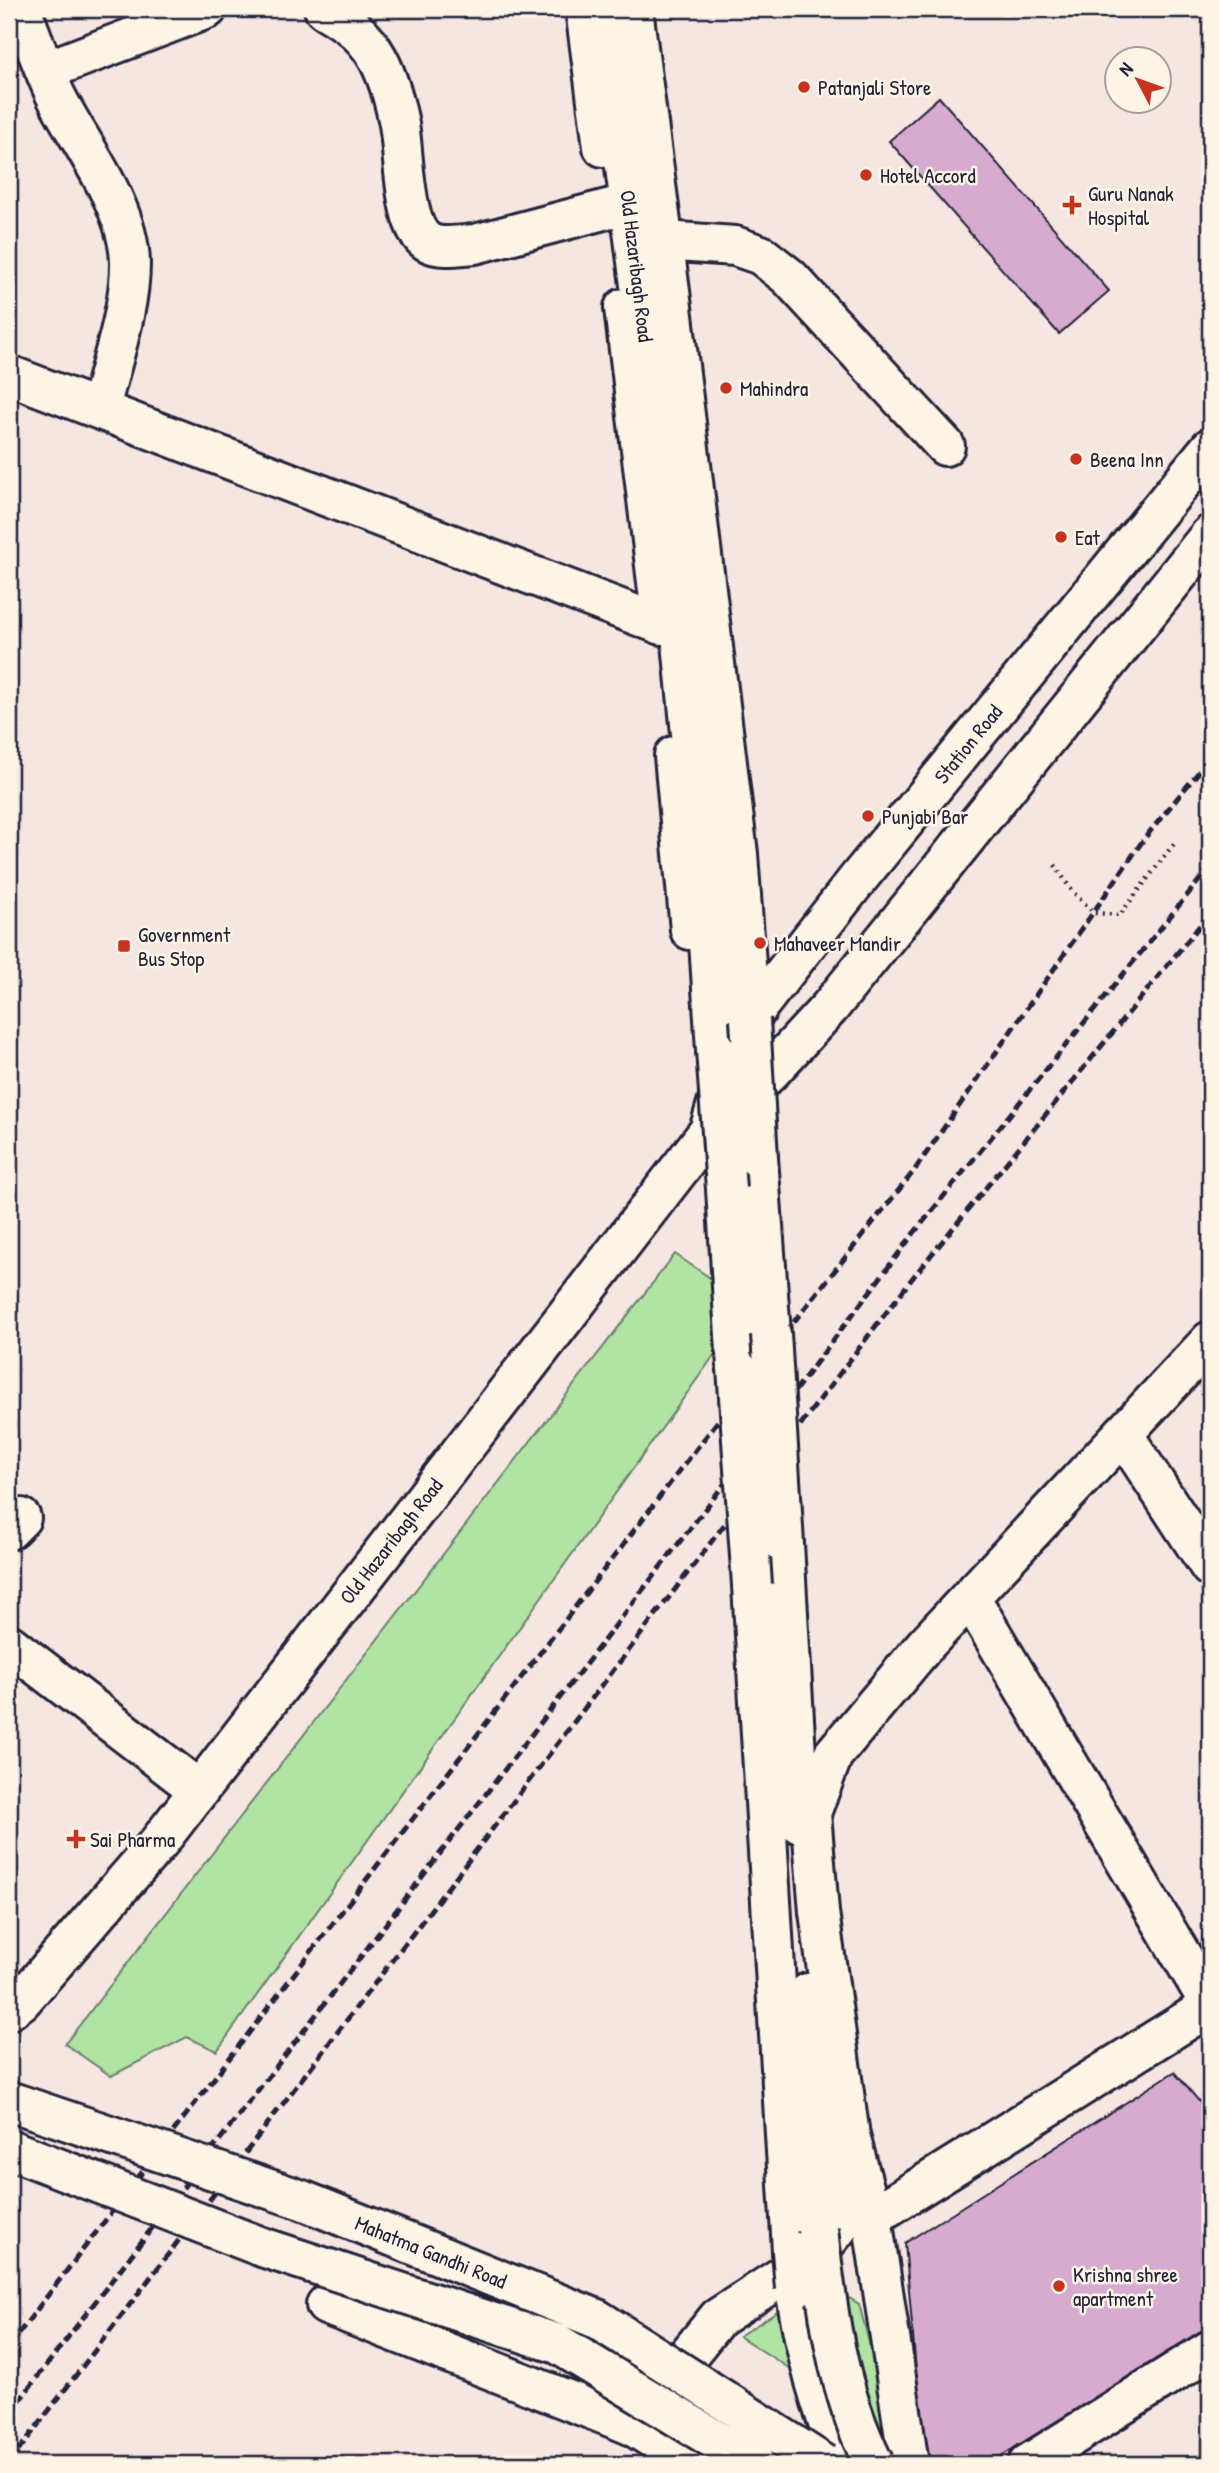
<svg xmlns="http://www.w3.org/2000/svg" width="1219" height="2473" viewBox="0 0 1219 2473" font-family="'Patrick Hand',sans-serif">
<style>
.green{fill:#b1e3a3;stroke:#6a826f;stroke-width:2}
.building{fill:#d7abcf;stroke:#22223b;stroke-width:2}
.lines{fill:none;stroke-linecap:round;stroke-linejoin:round}
.minor-casing{stroke:#22223b;stroke-width:44}
.tertiary-casing{stroke:#22223b;stroke-width:44}
.secondary-casing{stroke:#22223b;stroke-width:44}
.path{stroke:#22223b;stroke-width:4.5;stroke-dasharray:2 5;stroke-linecap:butt}
.minor{stroke:#fcf5e5;stroke-width:38}
.tertiary{stroke:#fcf5e5;stroke-width:38}
.secondary{stroke:#fcf5e5;stroke-width:38}
.rail{stroke:#22223b;stroke-width:5;stroke-dasharray:10 5;stroke-linecap:butt}
.secondary-bridge-casing{stroke:#22223b;stroke-width:44;stroke-linecap:butt}
.secondary-bridge{stroke:#fcf5e5;stroke-width:38}
.poi-dot{fill:#c8321e;stroke:#fcf5e5;stroke-width:2.5}
.labels{text-anchor:middle;dominant-baseline:central;stroke-width:5;stroke-linejoin:round;paint-order:stroke}
.poi-label{font-size:21px;fill:#22223b;stroke:#fcf5e5;text-anchor:start}
.street-label{font-size:21px;fill:#22223b;stroke:#fcf5e5}
</style>
<rect width="100%" height="100%" fill="#f5e6e1"/>
<filter id="ink" filterUnits="userSpaceOnUse"><feTurbulence type="fractalNoise" baseFrequency=".0143" numOctaves="2"/><feDisplacementMap in="SourceGraphic" scale="14" xChannelSelector="R" yChannelSelector="G"/><feConvolveMatrix kernelMatrix="1 2 1 2 8 2 1 2 1" color-interpolation-filters="sRGB"/></filter>
<g filter="url(#ink)">
<!-- green -->
<path class="green" d="M675,1254l75,51 -533,746 -30,-14 -76,39 -46,-32z
M832,2288l27,16 34,131 -154,-99 48,-30z"/>
<!-- building -->
<path class="building" d="M939,97l170,194 -50,43 -170,-193z
M1174,2072l36,42v214l-222,136h-64l-19,-221z"/>
<g class="lines">
<!-- minor casing -->
<g class="minor-casing">
<path id="minor" d="M21,9c12,29 22,61 36,89 25,49 72,108 73,165 0,48 -19,99 -30,146
M324,9c17,10 33,20 45,36 16,20 24,50 29,74 7,29 3,107 30,123 12,7 33,3 47,2l136,-36
M47,70l160,-61
M678,242l57,4 26,9 28,22 156,169
M9,375l653,250
M1123,1434l87,133
M9,1530l12,-12
M970,1597l240,407
M9,1644l190,146
M850,2136l22,81 37,247
M872,2217l338,-211
M326,2305l305,120
M1028,2464l182,-114"/>
</g>
<!-- tertiary casing -->
<g class="tertiary-casing">
<path id="tertiary" d="M585,9l18,138
M624,308l35,291
M674,756l16,174
M740,1037l20,-33 97,-124 353,-432
M735,1106l37,-36 58,-63 380,-472
M9,2010l12,-9 138,-159 550,-711 12,-41"/>
</g>
<!-- secondary casing -->
<g class="secondary-casing">
<path id="secondary" d="M605,9l65,513 34,343 12,185
M633,9l38,290 67,555 12,165
M758,1158l13,176
M726,1189l11,179
M784,1544l16,280
M752,1585l40,666
M808,1993l10,236
M795,2288c9,60 25,120 49,176
M693,2464l-62,-39 87,-107 97,-63 23,-27 12,-92 -31,-224 -8,-99 22,-58 93,-111 284,-303"/>
</g>
<!-- path -->
<path class="path" d="M1055,865l17,26 22,22 26,2 56,-74"/>
<!-- minor -->
<use href="#minor" class="minor"/>
<!-- tertiary -->
<use href="#tertiary" class="tertiary"/>
<!-- secondary -->
<use href="#secondary" class="secondary"/>
<!-- rail -->
<path class="rail" d="M9,2346l780,-1018 125,-157 230,-332 66,-81
M9,2414l736,-957 169,-224 296,-366
M9,2463l905,-1187 296,-363"/>
<!-- secondary-bridge casing -->
<g class="secondary-bridge-casing">
<path id="secondary-bridge" d="M750,1019l8,139
M716,1050l10,139
M771,1334l13,210
M737,1368l15,217
M9,2101l293,99 295,119 227,145
M9,2149l253,98 296,97 197,120
M818,2229c9,81 19,162 56,235
M792,2251l3,37"/>
</g>
<!-- secondary-bridge -->
<use href="#secondary-bridge" class="secondary-bridge"/>
</g>
</g>
<!-- markers -->
<g class="poi-dot">
<circle cx="804" cy="87" r="7"/>
<circle cx="866" cy="175" r="7"/>
<path d="M1068.5 194.5h7v7h7v7h-7v7h-7v-7h-7v-7h7z"/>
<circle cx="726" cy="388" r="7"/>
<circle cx="1076" cy="459" r="7"/>
<circle cx="1061" cy="537" r="7"/>
<circle cx="868" cy="816" r="7"/>
<circle cx="760" cy="943" r="7"/>
<rect x="117" y="939" width="14" height="14" rx="3.5"/>
<path d="M72.5 1828.5h7v7h7v7h-7v7h-7v-7h-7v-7h7z"/>
<circle cx="1059" cy="2286" r="7"/>
</g>
<g class="labels">
<!-- poi labels -->
<g class="poi-label">
<text x="818" y="87">Patanjali Store</text>
<text x="880" y="175">Hotel Accord</text>
<text x="1088" y="193">Guru Nanak<tspan x="1088" dy="24">Hospital</tspan></text>
<text x="740" y="388">Mahindra</text>
<text x="1090" y="459">Beena Inn</text>
<text x="1075" y="537">Eat</text>
<text x="882" y="816">Punjabi Bar</text>
<text x="138" y="934">Government<tspan x="138" dy="24">Bus Stop</tspan></text>
<text x="774" y="943">Mahaveer Mandir</text>
<text x="90" y="1839">Sai Pharma</text>
<text x="1073" y="2274">Krishna shree<tspan x="1073" dy="24">apartment</tspan></text>
</g>
<!-- street labels -->
<g class="street-label">
<text transform="translate(637 266) rotate(83)">Old Hazaribagh Road</text>
<text transform="translate(968 744) rotate(-51)">Station Road</text>
<text transform="translate(391 1541) rotate(-52)">Old Hazaribagh Road</text>
<text transform="translate(431 2252) rotate(22)">Mahatma Gandhi Road</text>
</g>
</g>
<!-- margin -->
<rect width="1219" height="2473" fill="none" stroke="#fcf5e5" stroke-width="35"/>
<rect x="18" y="18" width="1184" height="2438" fill="none" stroke="#22223b" stroke-width="2.5" filter="url(#ink)"/>
<!-- north arrow -->
<g transform="translate(1138 80) rotate(311)"><circle r="33" fill="#fcf5e5" stroke="#a5a1a1" stroke-width="2"/>
<path d="M0-5L12 26L0 18L-12 26Z" fill="#c8321e"/>
<text y="-10" font-size="19" font-weight="bold" text-anchor="middle" fill="#22223b">N</text>
</g>
</svg>
